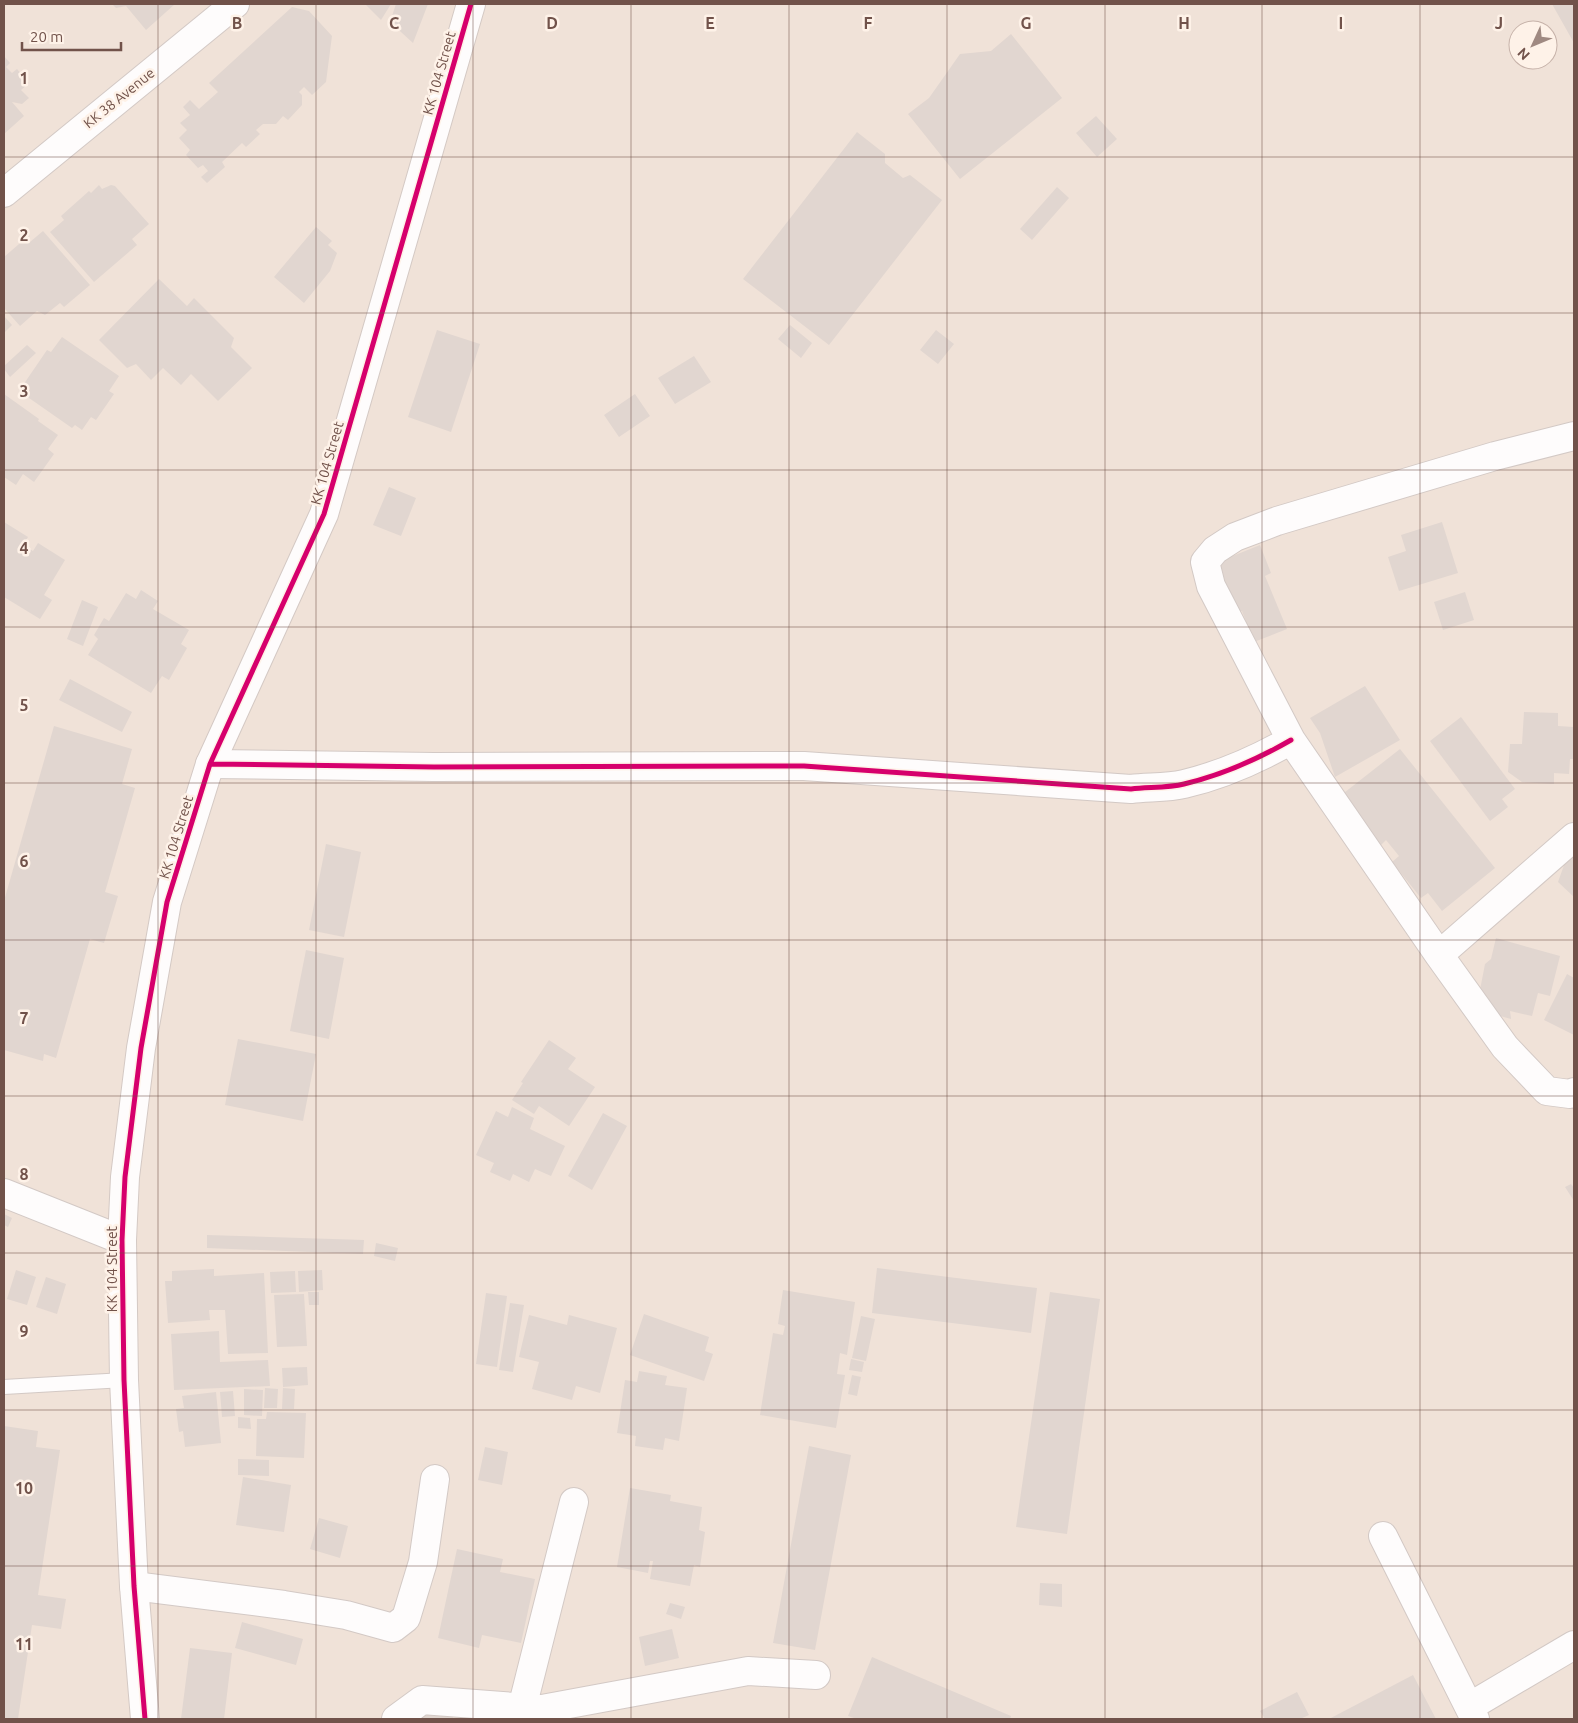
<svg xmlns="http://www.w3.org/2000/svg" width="1578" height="1723" viewBox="0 0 1578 1723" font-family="Ubuntu,sans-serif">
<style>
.residential{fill:#f0e2d8;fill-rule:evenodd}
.building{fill:#e1d6d0}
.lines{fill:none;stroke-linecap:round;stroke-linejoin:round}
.lane-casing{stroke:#d3c9c5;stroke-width:16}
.street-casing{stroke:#d3c9c5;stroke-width:30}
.secondary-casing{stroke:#d4c9c4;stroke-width:30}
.lane{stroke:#fefcfc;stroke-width:14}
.street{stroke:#fefcfc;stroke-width:28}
.secondary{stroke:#fefcfc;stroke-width:28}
.cycleway-casing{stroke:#fef2e8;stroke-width:8}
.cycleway{stroke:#d6006c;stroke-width:5}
.grid{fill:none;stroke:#71524a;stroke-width:1;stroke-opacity:0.55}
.labels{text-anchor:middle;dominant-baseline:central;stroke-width:5;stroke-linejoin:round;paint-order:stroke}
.street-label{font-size:14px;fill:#71524a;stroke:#fef2e8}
.grid-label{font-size:16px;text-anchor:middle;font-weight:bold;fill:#71524a;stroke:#fef2e8;stroke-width:5;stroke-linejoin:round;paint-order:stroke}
</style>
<rect width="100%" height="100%" fill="#f5eee8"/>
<!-- residential -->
<path class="residential" d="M4,4h1570v1715h-1570zM1518,30h30v30h-30z"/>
<!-- building -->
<path class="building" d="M112,4h63l-29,26 -20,-24 -10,2z
M365,4h26l-10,16z
M396,4h32l-15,39 -23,-21z
M1552,4h22v39z
M292,7l17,4 23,25 -6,46 -14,13 -8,-8 -5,5 3,3v10l-14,15 -5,-4 -7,8h-13l-7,6 4,4 -14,13 -4,-4 -20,19 3,5 -18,16 -6,-6 7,-6 -5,-6 -5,3 -12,-13 4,-5 -11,-12 8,-8 -7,-7 10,-8 -7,-8 7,-7 9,9 19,-17 -9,-9z
M1011,34l51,64 -102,81 -52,-65 21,-16 31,-44 31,-3z
M4,56l6,7 -4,4 6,6 5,-4 12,14 -8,7 8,8 -7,6 -10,-2 12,14 -20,18z
M1096,116l21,23 -20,18 -21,-24z
M857,132l28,22v9l18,15 7,-3 32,25 -113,145 -86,-66z
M99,185l3,4 9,-4 4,1 34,38 -17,15 5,6 -43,37 -44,-50 14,-12 -3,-4 28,-25 2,2z
M1057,187l12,11 -37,42 -12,-11z
M316,227l16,14 -4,4 9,8 -7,18 -26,32 -30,-26z
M43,231l47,54 -26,22 -4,-4 -15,12 -8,-4 -17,15 -16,-18v-51l22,-19 4,4z
M159,279l28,27 7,-8 40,40 -3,9 21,21 -34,33 -27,-27 -10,11 -18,-17 -12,12 -15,-16 -9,4 -28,-28z
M4,316l8,9 -8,8z
M790,325l22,18 -11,15 -23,-19z
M437,330l43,14 -29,88 -43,-15z
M936,330l18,14 -16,20 -18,-14z
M62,337l57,39 -10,15 5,3 -18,26 -5,-3 -9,13 -7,-5 -3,3 -53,-37 28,-41 4,2z
M27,345l9,8 -26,24 -6,-8v-3z
M694,356l17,26 -36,22 -17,-26z
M4,394l35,25 -1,2 20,14 -10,14 6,5 -20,28 -11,-8 -7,11 -12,-8z
M635,394l15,22 -31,21 -15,-22z
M389,487l27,11 -15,38 -28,-11z
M4,522l24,15 -5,8 10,6 5,-8 27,17 -21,35 8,5 -12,19 -36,-22z
M1442,522l16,51 -59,18 -11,-34 18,-6 -5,-16z
M1260,545l11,28 -6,3 22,53 -33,13 -12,-31 -27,2 -17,-43z
M141,590l17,11 -5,8 36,21 -8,14 6,4 -18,32 -7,-4 -11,17 -63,-38 10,-16 -4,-4 10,-17 5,3 17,-28 10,6z
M1465,592l9,28 -31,10 -9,-28z
M82,600l16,7 -15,39 -16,-7z
M70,679l62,33 -10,20 -63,-32z
M1365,686l35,54 -65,37 -15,-44 -10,-15z
M1524,712l34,1v13l16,1v32h-4l-1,15 -15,-1v11l-32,-2 -14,-10 2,-28h12z
M1461,717l54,72 -13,10 6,8 -18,14 -60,-80z
M54,726l78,23 -10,35 13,4 -30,104 13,4 -14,47 -14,-4 -34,119 -12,-4 -1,7 -39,-11v-149z
M1400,749l95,119 -53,43 -14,-18 -7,5 -29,-36 7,-6 -13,-16 -6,6 -40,-50z
M326,844l35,8 -17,85 -35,-7z
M1568,854l6,2v41l-16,-15z
M1496,938l64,18 -10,40 -12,-3 -6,23 -22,-5 1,8 -32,-9 5,-17 -4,-3 5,-26 6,-5z
M306,950l38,8 -15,81 -39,-8z
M1567,974l7,4v57l-30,-15z
M238,1039l78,15 -13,67 -78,-16z
M549,1040l27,18 -8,11 27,18 -26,39 -30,-20 -5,8 -22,-14 11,-17 -2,-1z
M512,1107l22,11 -4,11 35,17 -14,30 -16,-7 -6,13 -16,-8 -3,7 -20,-9 4,-9 -18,-8 20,-44 12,6z
M603,1113l24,13 -35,64 -24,-14z
M1571,1184l3,4v13l-9,-14z
M4,1214l8,4 -4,9 -4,-2z
M207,1235l157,5 -1,14 -156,-6z
M376,1243l22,5 -3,13 -21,-5z
M877,1268l160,20 -6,45 -159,-20z
M214,1269v7l50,-3 4,80 -40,1 -3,-44h-16l1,10 -42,3 -3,-42h7v-10z
M16,1270l20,7 -9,28 -20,-6z
M322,1270l1,20 -24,2 -1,-21z
M295,1271l1,21 -25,1 -1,-21z
M46,1277l20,7 -9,30 -21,-7z
M783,1290l72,12 -8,53 -7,-2 -3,21 8,1 -9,53 -76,-13 13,-82 10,2 2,-9 -7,-2z
M308,1292h11v13h-10z
M1050,1292l50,7 -33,235 -51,-7z
M486,1293l21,3 -10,71 -21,-3z
M304,1294l3,52 -30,1 -3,-52z
M510,1303l14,2 -11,67 -14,-2z
M644,1314l65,23 -4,14 8,3 -9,27 -74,-26z
M529,1315l38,10 2,-10 48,13 -17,65 -24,-7 -4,14 -40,-11 7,-27 -20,-5z
M861,1316l14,3 -9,42 -14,-3z
M219,1331l1,31 48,-2 2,26 -96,4 -3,-56z
M851,1359l13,3 -2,10 -13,-2z
M307,1367l1,18 -25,2 -1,-19z
M639,1371l28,5 -2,9 22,3 -8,53 -14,-3 -2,12 -28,-4 1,-10 -19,-3 8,-53 12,2z
M852,1375l9,2 -4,19 -9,-2z
M265,1388l13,1 -1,19h-13z
M283,1388l12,1 -1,20h-12z
M244,1389l19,1 -1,26 -18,-1z
M233,1391l2,25 -13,1 -2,-25z
M216,1392l5,51 -36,4 -2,-16 -4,1 -3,-23 8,-1 -2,-12z
M267,1412l39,1 -2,45 -48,-2 1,-37h9z
M238,1417l12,1 1,11 -13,-1z
M4,1426l34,5 -2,16 24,3 -22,145 28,4 -5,30 -29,-4 -14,94h-14z
M809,1446l42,9 -36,195 -42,-7z
M485,1447l23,5 -6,33 -24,-5z
M238,1459l31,1v16l-31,-1z
M243,1477l48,8 -7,47 -48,-7z
M630,1488l41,7 -1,6 32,6 -3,23 6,2 -5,35 -6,-2 -4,21 -40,-7 3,-18h-3l-2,12 -31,-6z
M319,1518l29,8 -8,32 -30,-9z
M457,1549l46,10 -3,13 35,7 -14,64 -39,-8 -3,13 -41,-10z
M1040,1583l22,1v23l-23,-2z
M670,1603l15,4 -4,12 -15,-5z
M242,1622l61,17 -7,26 -61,-17z
M672,1629l7,29 -34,8 -6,-29z
M190,1648l42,5 -8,66h-43z
M872,1657l139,59 -1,3h-153l-9,-3z
M1413,1675l23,44h-107z
M1297,1692l12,23 -9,4h-35l-5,-8z
M410,1714h43v5h-43z"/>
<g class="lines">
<!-- lane casing -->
<g class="lane-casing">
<path id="lane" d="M4,1387l120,-7"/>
</g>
<!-- street casing -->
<g class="street-casing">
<path id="street" d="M4,193l231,-189
M1574,436l-79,20 -218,65 -42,16 -20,13 -10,12 6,24 80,154 148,215 66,92 42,44 23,3 4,-2
M210,764l224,3 370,-1 327,23c17,-2 37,-1 53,-5 38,-9 74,-25 107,-44
M1439,955l135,-118
M4,1193l118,47
M1383,1536l92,183
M134,1586l150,19 62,10 47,13 13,-10 17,-56 12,-83
M1469,1707l105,-62
M522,1708l52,-206
M396,1719l26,-19 120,9 206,-38 68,4"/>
</g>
<!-- secondary casing -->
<g class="secondary-casing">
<path id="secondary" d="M145,1719l-11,-133 -10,-206 -2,-140 3,-63 16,-129 26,-146 43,-138 114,-250 147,-510"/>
</g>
<!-- lane -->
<use href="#lane" class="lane"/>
<!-- street -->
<use href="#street" class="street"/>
<!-- secondary -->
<use href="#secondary" class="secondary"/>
<!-- cycleway casing -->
<g class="cycleway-casing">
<path id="cycleway" d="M210,764l224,3 370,-1 327,23c17,-2 37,-1 53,-5 38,-9 74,-25 107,-44
M145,1719l-11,-133 -10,-206 -2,-140 3,-63 16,-129 26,-146 43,-138 114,-250 147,-510"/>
</g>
<!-- cycleway -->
<use href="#cycleway" class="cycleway"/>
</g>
<!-- grid -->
<path class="grid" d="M158,4v1715M316,4v1715M473,4v1715M631,4v1715M789,4v1715M947,4v1715M1105,4v1715M1262,4v1715M1420,4v1715M4,157h1570M4,313h1570M4,470h1570M4,627h1570M4,783h1570M4,940h1570M4,1096h1570M4,1253h1570M4,1410h1570M4,1566h1570"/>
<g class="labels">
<!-- street labels -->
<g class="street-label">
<text transform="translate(439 73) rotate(-74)">KK 104 Street</text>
<text transform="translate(119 98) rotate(-39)">KK 38 Avenue</text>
<text transform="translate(327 463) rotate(-74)">KK 104 Street</text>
<text transform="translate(176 837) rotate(-73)">KK 104 Street</text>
<text transform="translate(112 1269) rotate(-90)">KK 104 Street</text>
</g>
</g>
<g class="grid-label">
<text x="237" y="29">B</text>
<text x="394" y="29">C</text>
<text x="552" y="29">D</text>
<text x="710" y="29">E</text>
<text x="868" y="29">F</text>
<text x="1026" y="29">G</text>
<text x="1184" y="29">H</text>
<text x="1341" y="29">I</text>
<text x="1499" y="29">J</text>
<text x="24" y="84">1</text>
<text x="24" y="241">2</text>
<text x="24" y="397">3</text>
<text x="24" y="554">4</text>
<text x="24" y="711">5</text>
<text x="24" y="867">6</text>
<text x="24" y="1024">7</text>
<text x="24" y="1180">8</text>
<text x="24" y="1337">9</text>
<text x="24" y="1494">10</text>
<text x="24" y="1650">11</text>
</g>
<!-- border -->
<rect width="1578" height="1723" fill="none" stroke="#71524a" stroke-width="10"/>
<!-- north arrow -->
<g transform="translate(1533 45) rotate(226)"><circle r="24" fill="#fef2e8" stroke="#c6b2a9"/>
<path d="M0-4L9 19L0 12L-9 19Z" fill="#9f8981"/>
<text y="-8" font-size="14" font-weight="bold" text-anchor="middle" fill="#71524a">N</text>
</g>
<!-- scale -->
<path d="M22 42v8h99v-8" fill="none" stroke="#71524a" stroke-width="2.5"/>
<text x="30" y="42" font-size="15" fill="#71524a" stroke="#fef2e8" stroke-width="4" paint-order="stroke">20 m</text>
</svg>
